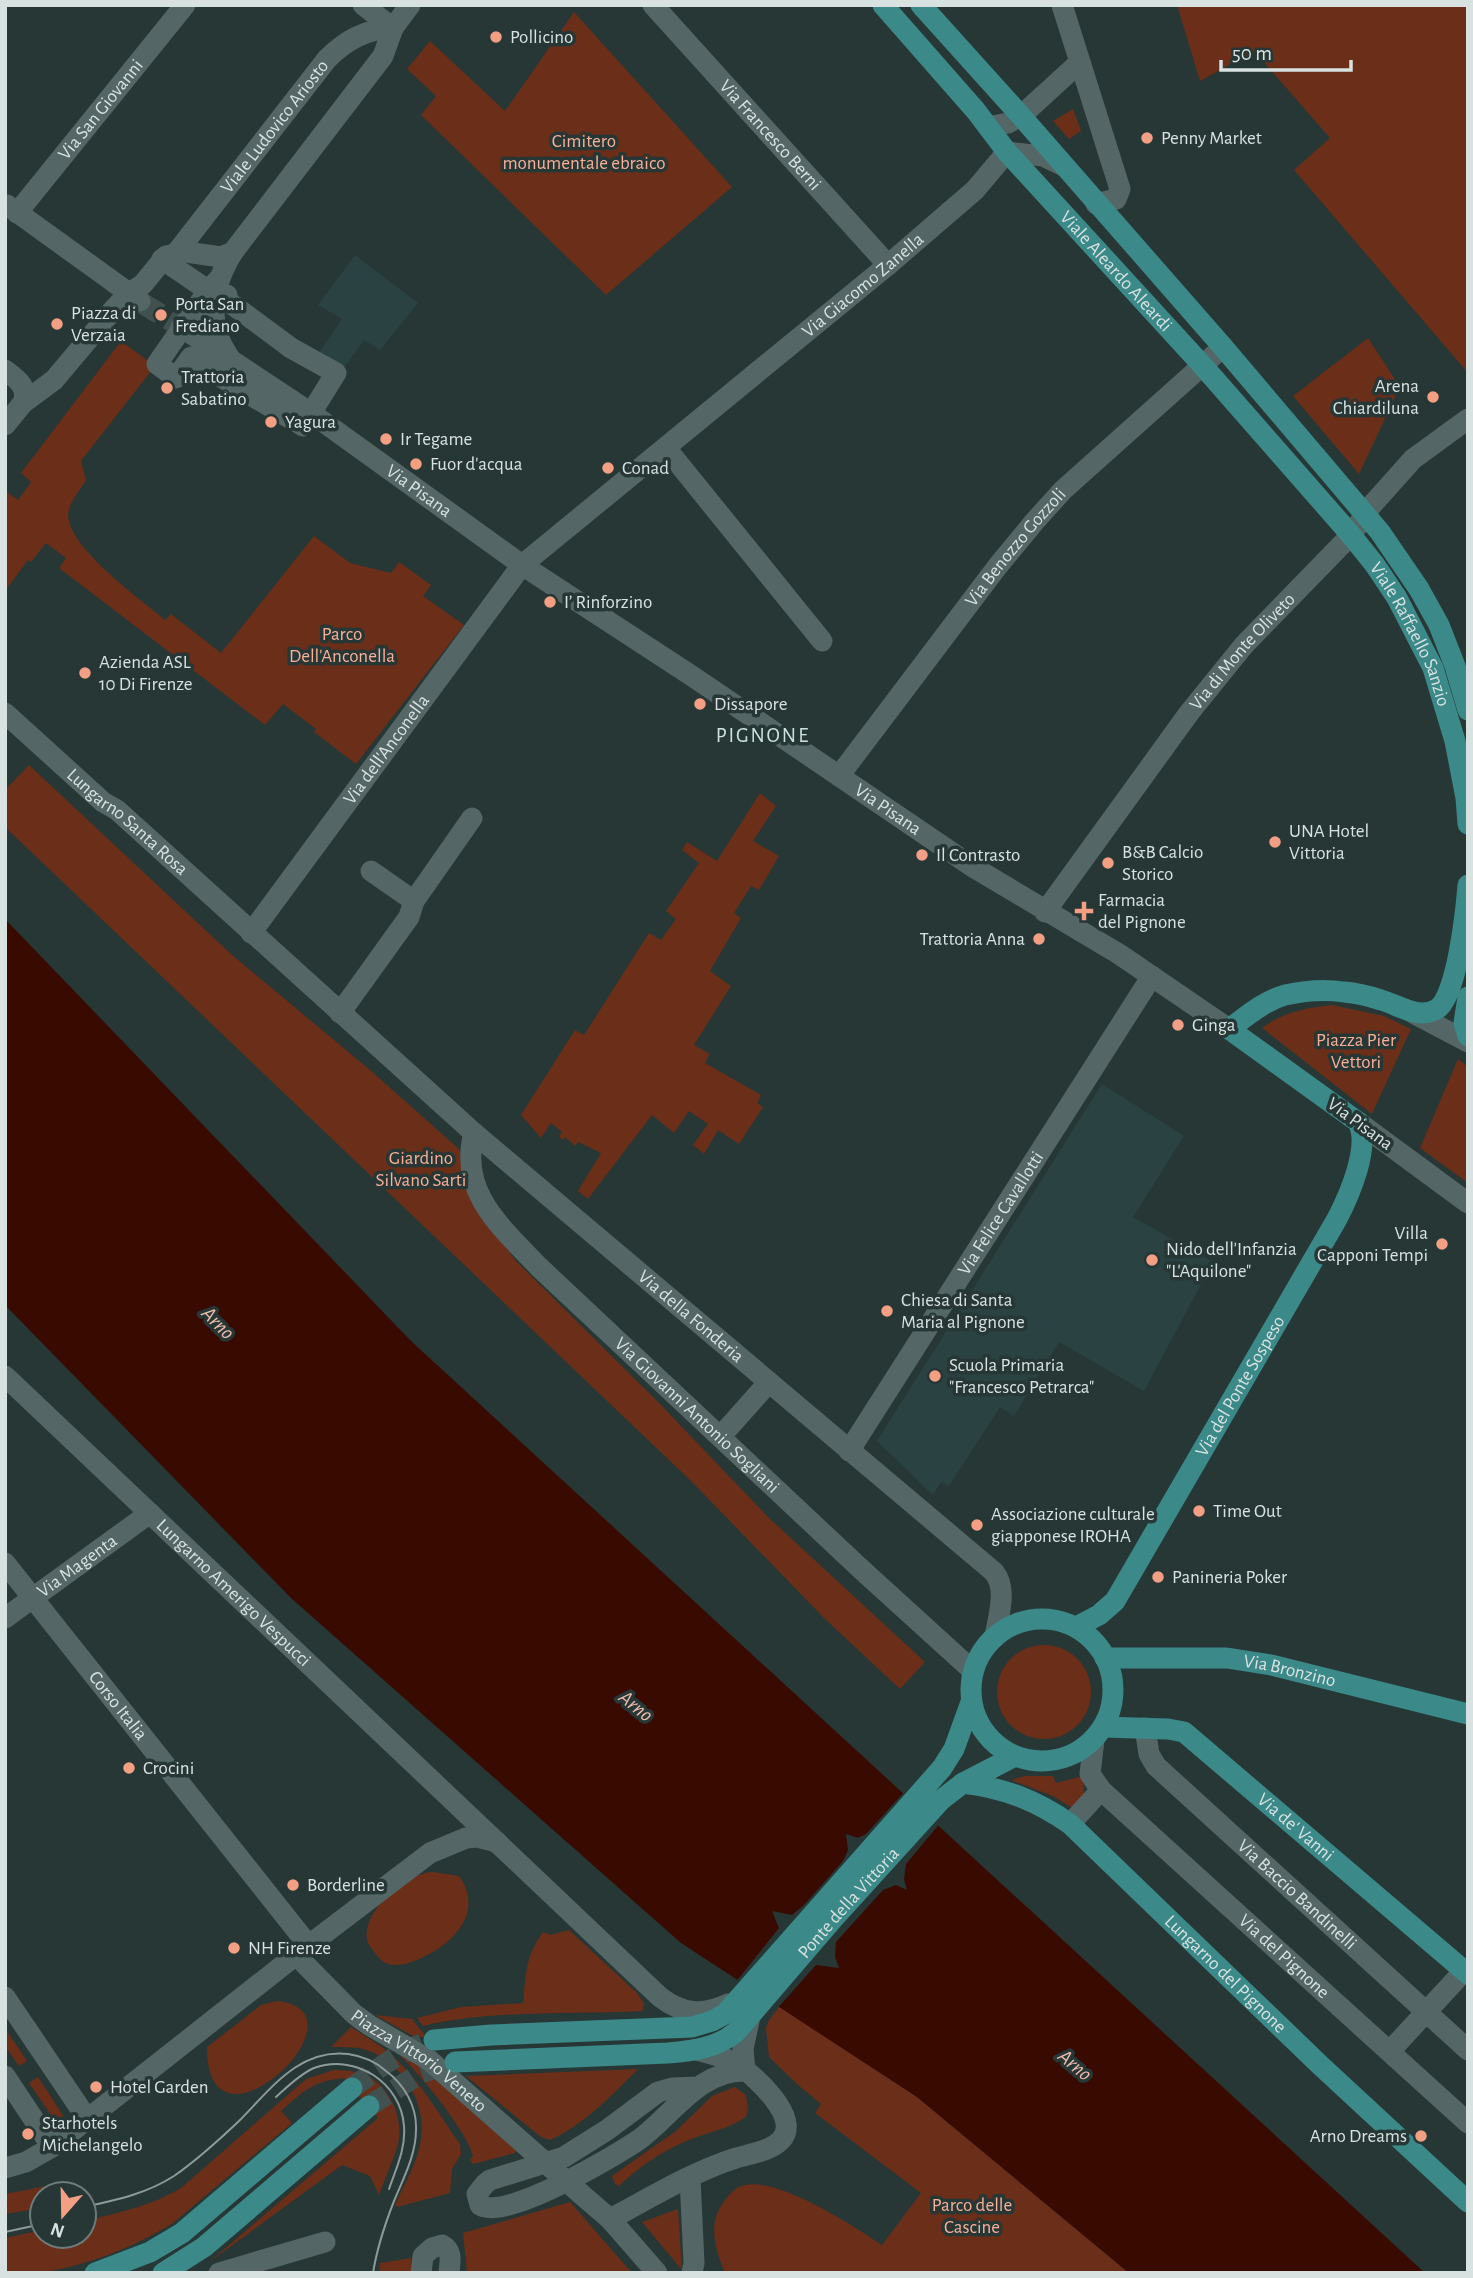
<svg xmlns="http://www.w3.org/2000/svg" width="1473" height="2278" viewBox="0 0 1473 2278" font-family="'Alegreya Sans',sans-serif">
<style>
.built{fill:#2a4342}
.green{fill:#6b2e18}
.water{fill:#380a00}
.pier{fill:#263736}
.lines{fill:none;stroke-linecap:round;stroke-linejoin:round}
.minor-tunnel{stroke:#415150;stroke-width:21;stroke-dasharray:21 10;stroke-linecap:butt}
.major-tunnel{stroke:#415150;stroke-width:21;stroke-dasharray:21 10;stroke-linecap:butt}
.minor{stroke:#546666;stroke-width:21}
.major{stroke:#3b8988;stroke-width:21}
.tram{stroke:#8d9a99;stroke-width:2}
.poi-dot{fill:#f39f83;stroke:#263736;stroke-width:2.5}
.labels{text-anchor:middle;dominant-baseline:central;stroke-width:7;stroke-linejoin:round;paint-order:stroke}
.poi-label{font-size:19px;fill:#d8e2e1;stroke:#263736;text-anchor:start}
.street-label{font-size:19px;fill:#d8e2e1;stroke:#263736}
.park-label{font-size:19px;fill:#faaf97;stroke:#263736}
.neighbourhood-label{font-size:21px;letter-spacing:2px;fill:#cce1e0;stroke:#263736}
.water-label{font-size:21px;font-style:italic;fill:#efbcac;stroke:#263736}
</style>
<rect width="100%" height="100%" fill="#263736"/>
<!-- built -->
<path class="built" d="M355,255l63,48 -38,47 -16,-10 -24,33 -25,-14 27,-40 -24,-14z
M1102,1084l82,52 -51,81 80,45 -69,129 -85,-49 -45,74 -14,-9 -51,79 -8,-4 -8,13 -56,-54z"/>
<!-- green -->
<path class="green" d="M1177,5h291v368l-174,-203 36,-32 -76,-87 -54,30z
M574,12l158,175 -126,108 -185,-180 15,-19 -29,-27 23,-28 75,70z
M1073,109l8,22 -12,8 -16,-18z
M1368,338l32,49 -41,87 -66,-78z
M121,341l34,25 -74,95 5,19c-5,9 -14,19 -17,29 -10,33 73,91 96,111l6,-6 50,39 93,-117 36,27 41,10 8,-11 32,23 -8,11 41,29 -108,139 -42,-32 2,-3 -33,-25 -18,21 -206,-157 7,-10 -20,-15 -15,19 -3,-2 -23,31v-97l2,-2 11,8 13,-18 -10,-9z
M29,765l203,190 138,115 89,79 23,68 35,45 144,143 107,112 157,145 -25,27 -75,-70 -134,-138 -686,-654v-37z
M760,793l16,13 -23,35 26,15 -20,34 -8,-4 -17,27 7,5 -31,53 21,15 -37,59 16,9 -5,9 56,32 -4,8 6,4 -24,37 -21,-14 -14,24 -11,-9 15,-21 -19,-13 -15,22 -22,-18 -64,84 -10,-8 23,-38 -23,-11 -3,4 -10,-9 -2,3 -4,-3 3,-5 -11,-9 -10,15 -20,-23 54,-85 9,5 65,-102 12,7 15,-21 -10,-8 33,-48 -17,-13 5,-8 30,19z
M1332,1005l52,11 27,13 -39,85 -110,-86c21,-16 44,-20 70,-23z
M1458,1059l10,8v116l-48,-35z
M997 1692a47 47 0 1 1 94 0a47 47 0 1 1-94 0Z
M1025,1776h28l3,7 27,-7 1,21 -10,12 -21,-13 -42,-16z
M433,1872l26,4c26,36 -6,69 -40,83 -9,4 -21,8 -31,5 -7,-2 -12,-10 -16,-15 -12,-13 -2,-32 7,-44 13,-15 34,-32 54,-33z
M569,1930l68,63 7,10 -1,8c-73,4 -148,-2 -220,15l-6,-8 44,-11 62,-4c3,-29 2,-46 20,-71l7,3z
M277,2001c98,10 -71,170 -70,46l54,-42z
M783,2002l49,39 85,56 212,176h-404c-9,-21 -17,-47 -4,-67 6,-9 13,-19 24,-21 35,-7 107,40 137,60l39,-52 -106,-80 6,-9 -23,-19 -29,-28 -3,-29 3,-8z
M375,2015l37,4 14,18h-11z
M351,2027c12,8 26,16 37,25 30,25 50,61 72,92l1,10 -9,15 -2,24 -53,14 -2,-2c9,-21 23,-43 26,-66 6,-39 -23,-83 -62,-91 -9,-1 -19,-1 -28,-1z
M5,2028l22,33 -8,5 -14,-20z
M392,2048l18,6 106,95 -1,4 -42,11 -3,-4 3,-5c-9,-28 -58,-88 -81,-107z
M638,2069c-26,26 -54,56 -88,71l-9,-3 -75,-61z
M334,2070c11,0 22,1 32,5 24,11 38,44 32,69 -5,17 -13,34 -19,51l-9,-19 -28,-11 -134,98 170,-145 -34,-40c-31,3 -40,13 -63,33l11,12 -119,100c-38,24 -89,44 -135,50 -10,1 -22,0 -33,0v-35l37,-8v6h42v-15c34,-8 67,-15 97,-33l125,-109z
M38,2077l26,40 -8,5 -27,-39z
M735,2087l11,8 2,14 -2,8c-17,12 -38,15 -57,23 -27,11 -49,26 -70,46l-4,-2 -3,-8 64,-45 36,-35z
M47,2186l28,8h-33v14l-37,6v-20z
M570,2202l62,71h-165l-4,-40z
M678,2209l4,61 -40,-48z
M411,2258l1,15h-33l1,-10z"/>
<!-- water -->
<path class="water" d="M5,919l406,422 1014,932h-296l-212,-176 -236,-154 -390,-345 -286,-293z"/>
<!-- pier -->
<path class="pier" d="M906,1790l35,32 -35,42 -2,15 3,11 -11,-5 -13,5 -47,52 -1,15 4,11 -23,-3 -40,45 -41,-27 44,-55 -7,-17 20,4 12,-10 39,-44 5,-11 -2,-16 12,4 8,-4z"/>
<g class="lines">
<!-- minor-tunnel -->
<path class="minor-tunnel" d="M142,303l39,24"/>
<!-- major-tunnel -->
<path class="major-tunnel" d="M352,2088c26,-19 51,-40 82,-48
M369,2106l52,-33 29,-10"/>
<!-- minor -->
<g class="minor">
<path d="M363,5l30,23"/>
<path id="s1" d="M653,5l235,260"/>
<path d="M1062,5l58,184 -4,10 -20,5"/>
<path d="M988,127l20,-4 13,-7 59,-54"/>
<path d="M7,205l133,96"/>
<path id="s2" d="M17,213l168,-208"/>
<path id="s3" d="M177,252l150,-193c19,-19 39,-30 66,-31"/>
<path d="M162,259l41,28h8l7,-7"/>
<path d="M205,295h22l-2,4 66,49 45,25 -33,53 -68,-40 -44,-29 -15,21 -19,-14z"/>
<path id="s4" d="M181,327l130,86 211,152 170,111 281,191 146,87 110,75"/>
<path d="M229,357c-24,-34 -17,-71 4,-105"/>
<path d="M5,370c12,9 24,17 18,33"/>
<path d="M5,425l18,-22 31,-23 59,-70 15,-16 15,-10 23,-28 20,-4 35,5 12,-5 150,-196 10,-28 17,-23"/>
<path d="M666,448l156,193"/>
<path id="s5" d="M5,713l98,89 14,8 357,323 520,439c14,17 4,45 1,65"/>
<path id="s6" d="M839,776l158,-209 38,-46 28,-31 160,-143"/>
<path d="M371,871l43,30"/>
<path id="s7" d="M1045,912l144,-199 55,-68 107,-110 20,-29 42,-47 55,-40"/>
<path id="s8" d="M251,933l271,-368 366,-300 87,-75 32,-38 36,4 21,10"/>
<path d="M340,1013l69,-96 5,-16 58,-83"/>
<path d="M1413,1013l55,29"/>
<path d="M1358,1122l110,81"/>
<path id="s9" d="M474,1133c-16,59 28,95 65,134l323,303 110,100"/>
<path id="s10" d="M5,1376l655,621c22,17 43,19 68,7"/>
<path d="M721,1436l48,-54"/>
<path id="s11" d="M849,1451l303,-475"/>
<path id="s12" d="M5,1563l304,383"/>
<path id="s13" d="M5,1618l145,-105"/>
<path id="s14" d="M1145,1728l4,26 7,12 312,284"/>
<path id="s15" d="M1094,1740l-4,34 11,16 367,333"/>
<path d="M1070,1824l31,-34"/>
<path id="s16" d="M296,1955l58,59 15,11 60,35 152,134 29,25 47,54"/>
<path d="M5,1997l83,123"/>
<path d="M1390,2051l74,-80"/>
<path d="M745,2071l-2,-22 7,-33"/>
<path d="M5,2076l47,71"/>
<path d="M697,2087l-25,1 -14,4 -51,38 -43,27 -74,23 -5,4 -8,10 3,11c24,17 135,-49 160,-66 33,-25 60,-69 105,-68"/>
<path d="M5,2168l21,-6 26,-15 244,-192 134,-102 36,-15 11,-1 20,5"/>
<path d="M690,2178l4,85 -2,10"/>
<path d="M610,2219c40,-21 82,-47 126,-61 14,-4 35,-7 45,-18 21,-22 -27,-65 -44,-76 -12,-7 -28,-11 -41,-14"/>
<path d="M219,2273l106,-31"/>
<path d="M421,2273l2,-17 9,-8 10,-3c11,6 8,16 7,28"/>
</g>
<!-- major -->
<g class="major">
<path id="s17" d="M883,5l93,106 31,41 196,214 148,169 24,30 22,33 36,70 22,73 11,57 2,26"/>
<path d="M921,5l100,111 202,231 157,185 39,57 20,36 16,41 13,44"/>
<path d="M1468,997l-4,26 4,13"/>
<circle cx="1042" cy="1690" r="71"/>
<path id="s18" d="M1076,1627l23,-12 16,-14 222,-382c12,-23 34,-73 21,-97l-129,-93c18,-13 35,-28 56,-34 18,-4 40,-6 59,-3 12,1 25,4 37,8 18,5 37,20 56,9 20,-12 29,-99 31,-124"/>
<path id="s19" d="M1105,1658h122l44,7 197,49"/>
<path id="s20" d="M1103,1727l65,2 16,3 284,242"/>
<path id="s21" d="M963,1783c41,5 73,17 107,41l250,241 148,137"/>
<path d="M434,2040l57,-5 201,-8 20,-6 13,-7 217,-246 12,-19 17,-47"/>
<path id="s22" d="M455,2062l213,-9c24,-2 49,-5 68,-21l97,-113 108,-119 22,-17 52,-27"/>
<path d="M95,2273l55,-21 32,-19 170,-145"/>
<path d="M163,2273l41,-26 165,-141"/>
</g>
<!-- tram -->
<path class="tram" d="M276,2097c11,-10 24,-23 38,-29 42,-15 87,15 90,58 2,22 -8,43 -15,63
M84,2207c32,-7 62,-13 90,-31 23,-16 45,-36 65,-55 31,-31 60,-73 109,-67 14,2 27,7 38,17 19,14 31,36 30,59 0,25 -13,49 -22,71 -9,23 -17,47 -21,72
M5,2232l37,-8"/>
</g>
<!-- markers -->
<g class="poi-dot">
<circle cx="496" cy="37" r="7"/>
<circle cx="1147" cy="138" r="7"/>
<circle cx="161" cy="315" r="7"/>
<circle cx="57" cy="324" r="7"/>
<circle cx="167" cy="388" r="7"/>
<circle cx="1433" cy="397" r="7"/>
<circle cx="271" cy="422" r="7"/>
<circle cx="386" cy="439" r="7"/>
<circle cx="416" cy="464" r="7"/>
<circle cx="608" cy="468" r="7"/>
<circle cx="550" cy="602" r="7"/>
<circle cx="85" cy="673" r="7"/>
<circle cx="700" cy="704" r="7"/>
<circle cx="1275" cy="842" r="7"/>
<circle cx="922" cy="855" r="7"/>
<circle cx="1108" cy="863" r="7"/>
<path d="M1080.5 900.5h7v7h7v7h-7v7h-7v-7h-7v-7h7z"/>
<circle cx="1039" cy="939" r="7"/>
<circle cx="1178" cy="1025" r="7"/>
<circle cx="1442" cy="1244" r="7"/>
<circle cx="1152" cy="1260" r="7"/>
<circle cx="887" cy="1311" r="7"/>
<circle cx="935" cy="1376" r="7"/>
<circle cx="1199" cy="1511" r="7"/>
<circle cx="977" cy="1525" r="7"/>
<circle cx="1158" cy="1577" r="7"/>
<circle cx="129" cy="1768" r="7"/>
<circle cx="293" cy="1885" r="7"/>
<circle cx="234" cy="1948" r="7"/>
<circle cx="96" cy="2087" r="7"/>
<circle cx="28" cy="2134" r="7"/>
<circle cx="1421" cy="2136" r="7"/>
</g>
<g class="labels">
<!-- poi labels -->
<g class="poi-label">
<text x="510" y="37">Pollicino</text>
<text x="1161" y="138">Penny Market</text>
<text x="175" y="304">Porta San<tspan x="175" dy="22">Frediano</tspan></text>
<text x="71" y="313">Piazza di<tspan x="71" dy="22">Verzaia</tspan></text>
<text x="181" y="377">Trattoria<tspan x="181" dy="22">Sabatino</tspan></text>
<text x="1419" y="386" text-anchor="end">Arena<tspan x="1419" dy="22">Chiardiluna</tspan></text>
<text x="285" y="422">Yagura</text>
<text x="400" y="439">Ir Tegame</text>
<text x="430" y="464">Fuor d'acqua</text>
<text x="622" y="468">Conad</text>
<text x="564" y="602">I’ Rinforzino</text>
<text x="99" y="662">Azienda ASL<tspan x="99" dy="22">10 Di Firenze</tspan></text>
<text x="714" y="704">Dissapore</text>
<text x="1289" y="831">UNA Hotel<tspan x="1289" dy="22">Vittoria</tspan></text>
<text x="1122" y="852">B&amp;B Calcio<tspan x="1122" dy="22">Storico</tspan></text>
<text x="936" y="855">Il Contrasto</text>
<text x="1098" y="900">Farmacia<tspan x="1098" dy="22">del Pignone</tspan></text>
<text x="1025" y="939" text-anchor="end">Trattoria Anna</text>
<text x="1192" y="1025">Ginga</text>
<text x="1428" y="1233" text-anchor="end">Villa<tspan x="1428" dy="22">Capponi Tempi</tspan></text>
<text x="1166" y="1249">Nido dell'Infanzia<tspan x="1166" dy="22">"L'Aquilone"</tspan></text>
<text x="901" y="1300">Chiesa di Santa<tspan x="901" dy="22">Maria al Pignone</tspan></text>
<text x="949" y="1365">Scuola Primaria<tspan x="949" dy="22">"Francesco Petrarca"</tspan></text>
<text x="1213" y="1511">Time Out</text>
<text x="991" y="1514">Associazione culturale<tspan x="991" dy="22">giapponese IROHA</tspan></text>
<text x="1172" y="1577">Panineria Poker</text>
<text x="143" y="1768">Crocini</text>
<text x="307" y="1885">Borderline</text>
<text x="248" y="1948">NH Firenze</text>
<text x="110" y="2087">Hotel Garden</text>
<text x="42" y="2123">Starhotels<tspan x="42" dy="22">Michelangelo</tspan></text>
<text x="1407" y="2136" text-anchor="end">Arno Dreams</text>
</g>
<!-- street labels -->
<g class="street-label">
<text stroke="none"><textPath href="#s2" startOffset="133">Via San Giovanni</textPath></text>
<text stroke="none"><textPath href="#s3" startOffset="159">Viale Ludovico Ariosto</textPath></text>
<text stroke="none"><textPath href="#s1" startOffset="175">Via Francesco Berni</textPath></text>
<text stroke="none"><textPath href="#s17" startOffset="354">Viale Aleardo Aleardi</textPath></text>
<text stroke="none"><textPath href="#s8" startOffset="898">Via Giacomo Zanella</textPath></text>
<text stroke="none"><textPath href="#s4" startOffset="289">Via Pisana</textPath></text>
<text stroke="none"><textPath href="#s6" startOffset="289">Via Benozzo Gozzoli</textPath></text>
<text stroke="none"><textPath href="#s17" startOffset="824">Viale Raffaello Sanzio</textPath></text>
<text stroke="none"><textPath href="#s7" startOffset="327">Via di Monte Oliveto</textPath></text>
<text stroke="none"><textPath href="#s8" startOffset="228">Via dell'Anconella</textPath></text>
<text stroke="none"><textPath href="#s4" startOffset="856">Via Pisana</textPath></text>
<text stroke="none"><textPath href="#s5" startOffset="164">Lungarno Santa Rosa</textPath></text>
<text transform="translate(1360 1124) rotate(36)">Via Pisana</text>
<text stroke="none"><textPath href="#s11" startOffset="282">Via Felice Cavallotti</textPath></text>
<text stroke="none"><textPath href="#s5" startOffset="914">Via della Fonderia</textPath></text>
<text stroke="none"><textPath href="#s18" startOffset="296">Via del Ponte Sospeso</textPath></text>
<text stroke="none"><textPath href="#s9" startOffset="374">Via Giovanni Antonio Sogliani</textPath></text>
<text stroke="none"><textPath href="#s13" startOffset="89">Via Magenta</textPath></text>
<text stroke="none"><textPath href="#s10" startOffset="315">Lungarno Amerigo Vespucci</textPath></text>
<text stroke="none"><textPath href="#s19" startOffset="186">Via Bronzino</textPath></text>
<text stroke="none"><textPath href="#s12" startOffset="182">Corso Italia</textPath></text>
<text stroke="none"><textPath href="#s20" startOffset="228">Via de' Vanni</textPath></text>
<text stroke="none"><textPath href="#s14" startOffset="231">Via Baccio Bandinelli</textPath></text>
<text stroke="none"><textPath href="#s22" startOffset="457">Ponte della Vittoria</textPath></text>
<text stroke="none"><textPath href="#s15" startOffset="301">Via del Pignone</textPath></text>
<text stroke="none"><textPath href="#s21" startOffset="332">Lungarno del Pignone</textPath></text>
<text stroke="none"><textPath href="#s16" startOffset="163">Piazza Vittorio Veneto</textPath></text>
</g>
<!-- park labels -->
<g class="park-label">
<text x="584" y="141">Cimitero<tspan x="584" dy="22">monumentale ebraico</tspan></text>
<text x="342" y="634">Parco<tspan x="342" dy="22">Dell'Anconella</tspan></text>
<text x="1356" y="1040">Piazza Pier<tspan x="1356" dy="22">Vettori</tspan></text>
<text x="421" y="1158">Giardino<tspan x="421" dy="22">Silvano Sarti</tspan></text>
<text x="972" y="2205">Parco delle<tspan x="972" dy="22">Cascine</tspan></text>
</g>
<!-- neighbourhood labels -->
<g class="neighbourhood-label">
<text x="763" y="735">PIGNONE</text>
</g>
<!-- water labels -->
<g class="water-label">
<text transform="translate(218 1323) rotate(45)">Arno</text>
<text transform="translate(636 1706) rotate(39)">Arno</text>
<text transform="translate(1075 2065) rotate(40)">Arno</text>
</g>
</g>
<!-- border -->
<rect width="1473" height="2278" fill="none" stroke="#d8e2e1" stroke-width="14"/>
<!-- north arrow -->
<g transform="translate(63 2215) rotate(200)"><circle r="33" fill="#263736" stroke="#6d7b7a" stroke-width="2"/>
<path d="M0-5L12 26L0 18L-12 26Z" fill="#f39f83"/>
<text y="-10" font-size="19" font-weight="bold" text-anchor="middle" fill="#d8e2e1">N</text>
</g>
<!-- scale -->
<path d="M1221 60v10h130v-10" fill="none" stroke="#d8e2e1" stroke-width="3.5"/>
<text x="1232" y="60" font-size="21" fill="#d8e2e1" stroke="#263736" stroke-width="5" paint-order="stroke">50 m</text>
</svg>
